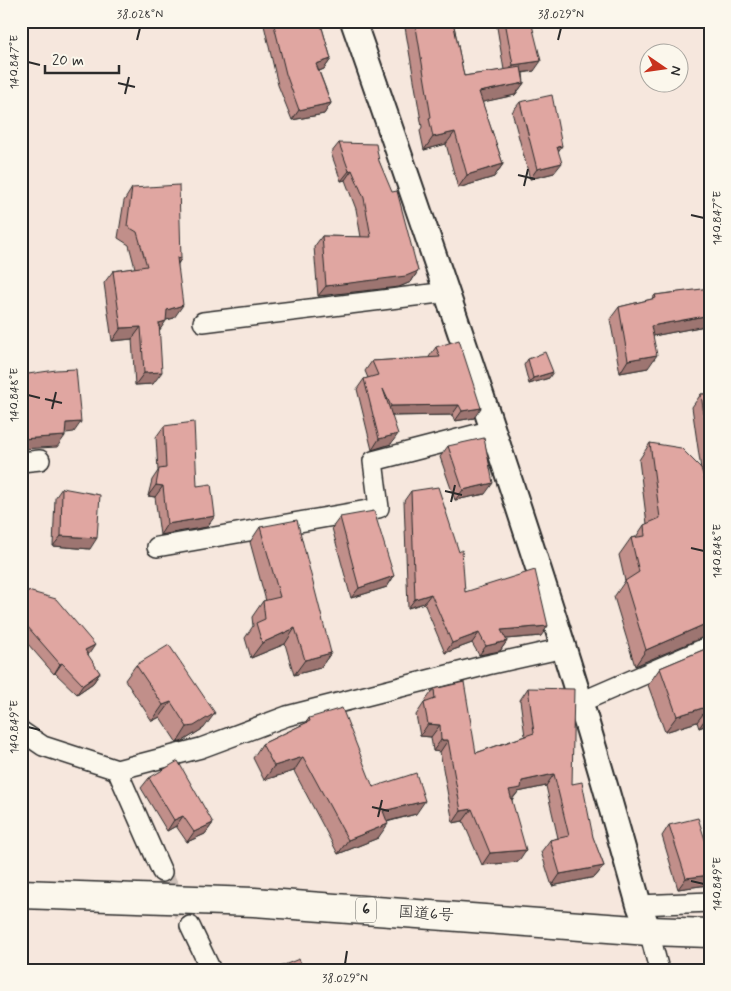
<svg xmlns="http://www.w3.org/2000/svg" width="731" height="991" viewBox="0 0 731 991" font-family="Mynerve,'Klee One',sans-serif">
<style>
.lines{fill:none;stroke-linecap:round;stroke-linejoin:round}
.minor-tunnel{stroke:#cdc1b9;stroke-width:19;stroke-dasharray:19 9;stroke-linecap:butt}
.minor-casing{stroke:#2b2b2b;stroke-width:22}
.tertiary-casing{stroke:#2b2b2b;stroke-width:28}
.trunk-casing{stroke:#2b2b2b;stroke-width:31}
.minor{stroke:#fbf7ec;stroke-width:19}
.tertiary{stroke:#fbf7ec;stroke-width:24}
.trunk{stroke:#fbf7ec;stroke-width:28}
.wall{fill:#c18f8a;stroke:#2b2b2b}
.shaded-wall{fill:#9d7471;stroke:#2b2b2b}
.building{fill:#e0a6a1;stroke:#2b2b2b}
.ticks{fill:none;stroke:#2b2b2b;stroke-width:2}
.labels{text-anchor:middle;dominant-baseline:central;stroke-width:4;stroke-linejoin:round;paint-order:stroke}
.shield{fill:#fbf7ec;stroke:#696865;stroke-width:1}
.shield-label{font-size:15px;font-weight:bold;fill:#2b2b2b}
.street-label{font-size:16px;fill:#2b2b2b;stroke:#fbf7ec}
.neatline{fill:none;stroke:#2b2b2b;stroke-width:2}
.ticks-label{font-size:12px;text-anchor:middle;fill:#2b2b2b}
</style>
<rect width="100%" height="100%" fill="#f6e7dd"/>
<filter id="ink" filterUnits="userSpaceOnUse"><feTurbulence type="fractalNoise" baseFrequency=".02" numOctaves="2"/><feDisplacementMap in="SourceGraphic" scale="10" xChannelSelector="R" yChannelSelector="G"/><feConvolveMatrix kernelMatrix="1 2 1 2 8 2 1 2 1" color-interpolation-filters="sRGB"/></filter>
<g filter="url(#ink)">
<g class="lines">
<!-- minor-tunnel -->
<path class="minor-tunnel" d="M162,872l28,54"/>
<!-- minor casing -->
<g class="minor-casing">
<path id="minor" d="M203,322l244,-30
M21,462l19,-2
M157,547l222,-39 -6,-47 120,-31
M581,702l129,-56
M21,731l22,15 74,24 84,-22 86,-32 200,-51 77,-17
M117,770l45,102
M639,905l71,-3
M190,926l21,44
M649,931l10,39"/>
</g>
<!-- tertiary casing -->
<g class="tertiary-casing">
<path id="tertiary" d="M353,21c73,209 145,418 211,628 27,85 51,171 75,256l10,26"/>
</g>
<!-- trunk casing -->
<g class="trunk-casing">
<path id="trunk" d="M21,894l233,8 395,29 61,2"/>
</g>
<!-- minor -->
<use href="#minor" class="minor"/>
<!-- tertiary -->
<use href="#tertiary" class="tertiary"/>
<!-- trunk -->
<use href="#trunk" class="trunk"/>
</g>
<!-- wall -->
<path class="wall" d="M263,21h57l11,38 -7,10 -5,2 12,32 -7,11 -32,6 -14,-35z
M410,21h43l11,55 40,-6 -8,-49h35l3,50 -11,2 1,10 -9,12 -33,7 21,62 -9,13 -36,11 -12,-44 -22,6 -4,-19 2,-4 -17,-100z
M520,102l38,49 -4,22 -24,6 -18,-67z
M339,143l40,18 39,110 -7,11 -12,5 -81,9 -4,-49 8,-11 39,1 -5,-28 -11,-29 -4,1 -10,-28z
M132,188l49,71 -3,5 -4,54 -8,2 -7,10 -6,54 -18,1 -3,-46 -20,2 -8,-58 9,-12 22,-3 -6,-23 -11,-7 6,-37z
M710,266v59l-57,11 -5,32 -28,5 -10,-54 9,-12 33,-8 3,-4 51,-6 -1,-16z
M436,347l38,71 -19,3 -3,-6 -60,1 -1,28 -19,6 -15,-61 7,-10 4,-1 -3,-7 7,-10 57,-3v-1z
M528,359l21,19 -20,6 -5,-19z
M701,394h9v92l-4,1v149l-71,30 -21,-69 11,-16 -6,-26 12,-17 5,-1 8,-12 3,-1 -8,-64 11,-17 51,26 -9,-62z
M164,426l33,60 10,41 -47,8 -5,-38 -7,-1 4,-16 6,-9 -2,-34z
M448,446l37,48 -30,6 -15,-43z
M62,488l28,61 -37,-3 2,-48z
M411,491l54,101 76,44 -35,3 1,2 -7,10 -21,4 -7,-12 -27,10 -21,-50 -16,5 -4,-107z
M340,517l54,59 -7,11 -36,11 -19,-70z
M260,527l71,126 -11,15 -26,7 -9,-31 -34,14 -6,-20 8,-12 -1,-9 11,-16h3l-16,-59z
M21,589l68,65 -2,1 13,18 -7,10 -16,11 -22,-21 -1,1 -33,-38z
M710,647v77l-11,4 -2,-6 -32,10 -17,-47 12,-17z
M136,665l68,63 -21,13 -6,2 -17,-26 -8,4 -27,-41z
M528,688l44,96 32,82 -9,11 -43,9 -11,-34 9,-12 8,-2 -12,-52 -28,6 -6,8 6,62 -36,3 -19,-44 -10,2 -13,-71 -7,-1 -2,-14 -11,-1 -4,-21 8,-12h1v-2l9,-12 42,64 49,-17 -5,-36z
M309,718l64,69 43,27 -29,8 -9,16 -40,16 -44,-83 -30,9 -11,-22 9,-14 44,-21z
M149,778l64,45 -8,11 -18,8 -11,-16 -9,5 -26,-43z
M669,825l39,60 -30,4 -16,-53z"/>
<!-- shaded-wall -->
<path class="shaded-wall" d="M331,59l-7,10 -15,6 7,-11z
M541,61l-7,10 -29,4 8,-10z
M524,83l-9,12 -45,10 9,-13z
M331,103l-7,11 -32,6 7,-10z
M455,132l-9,12 -22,6 9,-13z
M562,146l-7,10 2,-9z
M562,163l-8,10 -24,6 7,-10z
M503,164l-9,13 -36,11 9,-13z
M352,170l-7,10 -4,1 8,-10z
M177,258l4,1 -9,13z
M418,271l-7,11 -12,5 -81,9 8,-10z
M183,305l-9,13 -15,4 8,-12z
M710,315v10l-67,13 8,-12z
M166,321l-9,13 2,-11z
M141,327l-9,12 -20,2 9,-13z
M657,355l-9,13 -28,5 8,-13z
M162,372l-9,12 -18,1 9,-12z
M553,372l-4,6 -20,6 4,-6z
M459,405l-7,10 -68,1 7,-10z
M481,408l-7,10 -19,3 7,-10z
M81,422l-7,10 -16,2 8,-11z
M398,434l-7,10 -19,6 7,-11z
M65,436l-8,11 -36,2v-10z
M710,480v6l-6,2z
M493,483l-8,11 -30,6 8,-10z
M156,485l7,1 -8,11 -7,-1z
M215,516l-8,11 -47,8 7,-11z
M61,536l36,2 -7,11 -37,-3z
M394,576l-7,11 -36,11 8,-10z
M431,594l-7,9 -16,5 7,-9z
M710,622v13l-4,1 -71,30 11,-16z
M548,626l-7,10 -47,4 7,-10z
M295,628l-10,16 -34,14 11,-15z
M479,633l-7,10 -27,10 7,-10z
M507,641l-7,10 -21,4 7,-9z
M95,645l-6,9 -11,6 7,-10z
M331,653l-11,15 -26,7 11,-15z
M62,663l-7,10 -1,1 6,-10z
M100,673l-7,10 -16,11 6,-9z
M171,702l-11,15 -8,4 11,-16z
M709,706l-12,16 -32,10 12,-16z
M710,712v12l-11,4z
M215,713l-11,15 -21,13 -6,2 10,-16z
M428,724l12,1 -9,12 -11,-1z
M441,740h7l-8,12 -7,-1z
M303,757l-9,14 -30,9 10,-14z
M554,774l-8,12 -28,6 -6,7 -11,3 8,-12 13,-9z
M425,801l-9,13 -43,11 10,-14z
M472,809l-9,12 -10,2 8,-12z
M183,816l-7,10 -9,5 7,-11z
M213,823l-8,11 -18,8 7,-10z
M388,824l-10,14 -40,16 10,-14z
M526,850l-8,12 -36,3 8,-12z
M604,866l-9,11 -43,9 8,-12z
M710,875v8l-2,2 -30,4 8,-11z"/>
<!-- building -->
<path class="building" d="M273,21h47l11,38 -15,5 15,39 -32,7 -13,-36z
M415,21h38l11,55 57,-9 3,16 -45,9 24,72 -36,11 -12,-43 -22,5 -4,-19 2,-1z
M505,21h26l10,40 -28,4z
M552,95l10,51 -5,1 5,16 -25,6 -17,-67z
M339,143l37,1 3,17 13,31 5,-1 21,80 -12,5 -80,10 -4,-50 49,1 -7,-39 -12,-28 -3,1z
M179,185l2,74 -4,-1 6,47 -16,5 -1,11 -7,2 3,49 -18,1 -3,-46 -20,1 -8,-57 34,-5 -10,-34 -10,-6 5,-38z
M710,288v27l-59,11 6,29 -29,5 -9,-53 37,-9 -1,-3z
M459,340l22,68 -19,3 -3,-6 -68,1 -8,-17 15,45 -19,5 -15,-60 14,-4 -6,-14 68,-4 -4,-10z
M545,352l8,20 -20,6 -5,-19z
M76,369l5,53 -15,1 -1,13 -44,3v-64l35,-5z
M701,394h9v62z
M194,422l3,64 14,-2 4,32 -48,8 -4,-38 -7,-1 3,-16 7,-1 -2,-42z
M484,438l9,45 -30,7 -15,-44z
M650,443l31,5 20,20 9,31v123l-64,28 -21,-69 14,-9 -8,-34 14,-2 -1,-11 16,-7z
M438,487l21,65 3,-2 3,42 70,-22 13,56 -47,4 6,11 -21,5 -7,-13 -27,10 -21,-49 -16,5 -4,-108z
M62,488l38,7 -3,43 -36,-2z
M374,511l20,65 -35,12 -19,-71z
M297,520l34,133 -26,7 -10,-32 -33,15 -6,-20 9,-4 -2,-18 17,-4 -20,-70z
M21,589l35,10 39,46 -10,5 15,23 -17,12 -21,-22 -2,1 -33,-38 -3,2 -3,-3z
M169,645l46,68 -21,13 -7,1 -16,-25 -8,3 -27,-40z
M710,647v62l-1,-3 -32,10 -17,-48z
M464,682l12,71 58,-20 -6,-45 46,1 -2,95 10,-2 11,55 11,29 -44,8 -10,-34 19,-4 -15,-62 -32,7 -1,7 -12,2 17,60 -36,3 -18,-44 -11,2 -13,-71h-7l-1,-15 -12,-1 -4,-21 11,-4 -1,-10z
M342,708l31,79 43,-14 9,28 -42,10 5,13 -40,16 -45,-83 -29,9 -12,-22 48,-23 -1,-3z
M178,761l35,62 -19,9 -11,-16 -9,4 -25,-42z
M698,818l12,37v20l-24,3 -17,-53z
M299,959l5,11h-32z"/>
</g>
<!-- ticks -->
<path class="ticks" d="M137,40l3,-12M558,40l3,-12M28,62l12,3M118,83l17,4M125,94l4,-17M518,175l17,4M524,186l4,-17M691,215l13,3M28,395l12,3M45,399l17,4M52,409l4,-17M445,491l17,4M451,502l4,-17M691,548l13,3M28,727l12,3M372,807l17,4M378,817l4,-17M691,881l13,3M345,964l2,-13"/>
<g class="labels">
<!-- shield labels -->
<rect class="shield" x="356" y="897.5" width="20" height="25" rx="4"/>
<g class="shield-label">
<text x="366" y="910">6</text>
</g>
<!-- street labels -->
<g class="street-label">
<text transform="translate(426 914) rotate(4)">国道6号</text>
</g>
</g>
<!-- margin -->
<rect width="731" height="991" fill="none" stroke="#fbf7ec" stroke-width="55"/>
<!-- north arrow -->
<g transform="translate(664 68) rotate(103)"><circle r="24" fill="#fbf7ec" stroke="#a8a59f"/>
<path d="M0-4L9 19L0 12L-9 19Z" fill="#c8321e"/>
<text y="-8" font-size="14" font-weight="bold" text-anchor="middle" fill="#2b2b2b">N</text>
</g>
<!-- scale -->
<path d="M45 65v8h74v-8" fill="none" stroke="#2b2b2b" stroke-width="2.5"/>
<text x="52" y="65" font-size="15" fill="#2b2b2b" stroke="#fbf7ec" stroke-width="4" paint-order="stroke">20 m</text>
<rect x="28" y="28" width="676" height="936" class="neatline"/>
<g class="ticks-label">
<text x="140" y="18">38.028°N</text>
<text x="561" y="18">38.029°N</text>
<text transform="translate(14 62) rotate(-90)" y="4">140.847°E</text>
<text transform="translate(717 218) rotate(-90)" y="4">140.847°E</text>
<text transform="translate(14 395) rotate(-90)" y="4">140.848°E</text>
<text transform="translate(717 551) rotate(-90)" y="4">140.848°E</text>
<text transform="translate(14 727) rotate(-90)" y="4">140.849°E</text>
<text transform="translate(717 884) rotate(-90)" y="4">140.849°E</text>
<text x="345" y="982">38.029°N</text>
</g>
</svg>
